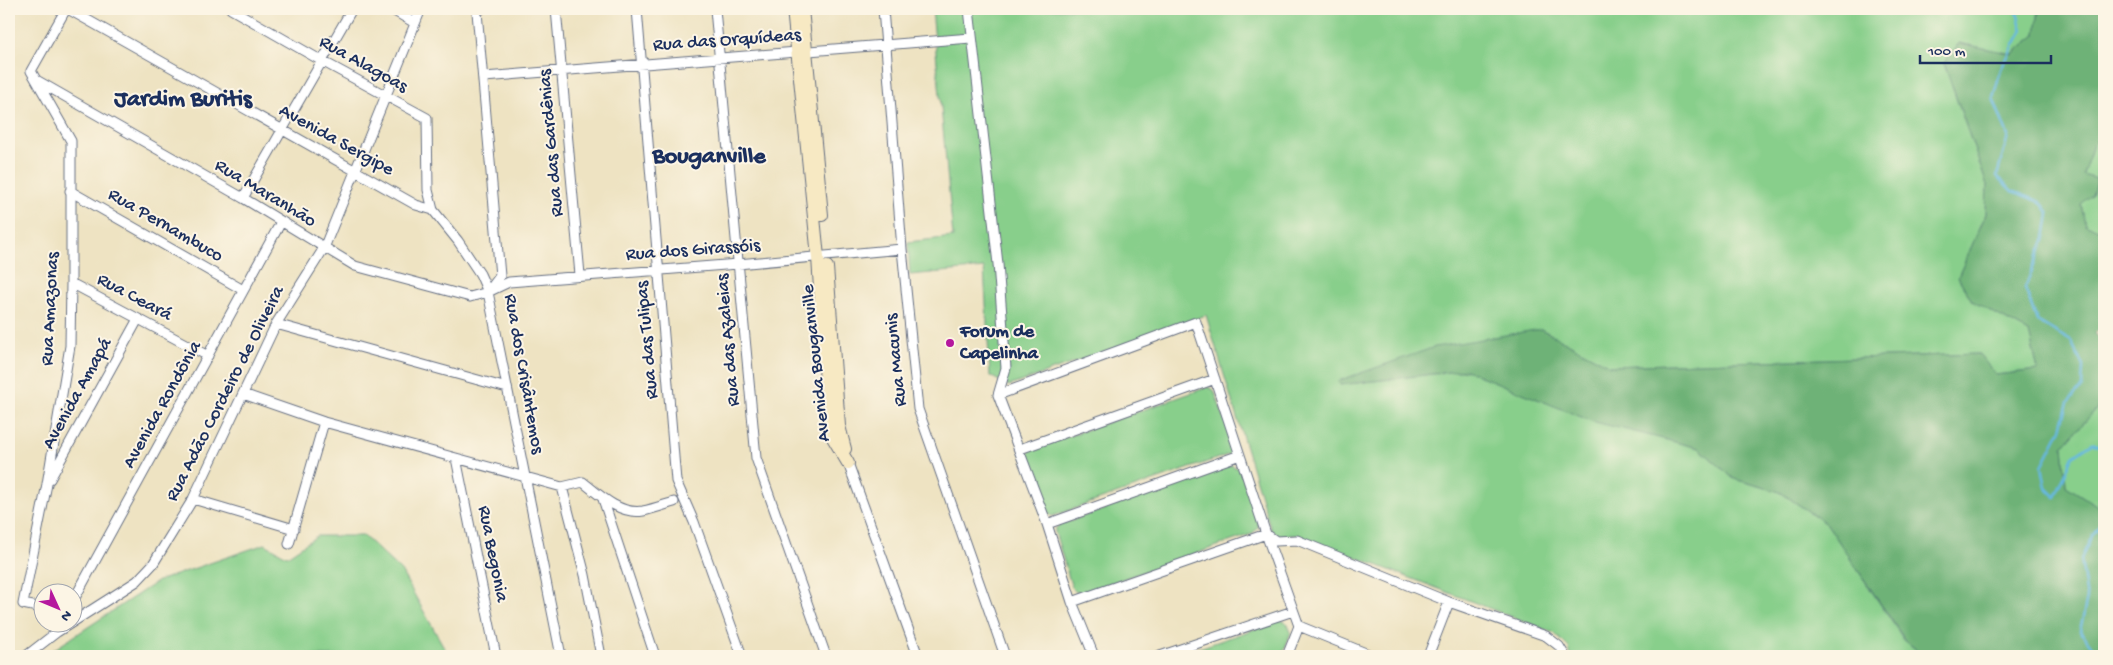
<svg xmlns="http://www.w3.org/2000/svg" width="2113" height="665" viewBox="0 0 2113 665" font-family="'Gochi Hand',sans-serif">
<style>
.green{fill:#88cf8b;stroke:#527f74}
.forest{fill:#6eb277;stroke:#44706a}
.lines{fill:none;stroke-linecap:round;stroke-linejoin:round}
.stream{stroke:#66b8e1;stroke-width:2.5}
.street-casing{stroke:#656e81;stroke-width:11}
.secondary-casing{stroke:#656e81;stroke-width:14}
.street{stroke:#fff;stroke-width:9}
.secondary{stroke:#f7e9c3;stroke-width:12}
.poi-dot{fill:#b5179e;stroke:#fcf5e5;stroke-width:2}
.labels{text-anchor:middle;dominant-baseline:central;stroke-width:4;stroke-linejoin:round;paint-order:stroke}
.street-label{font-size:19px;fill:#1b2f5e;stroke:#fcf5e5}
.poi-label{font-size:19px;font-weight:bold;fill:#1b2f5e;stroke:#fcf5e5;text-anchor:start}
.district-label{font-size:24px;font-weight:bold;fill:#1b2f5e;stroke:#fcf5e5}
</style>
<rect width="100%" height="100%" fill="#fcf5e5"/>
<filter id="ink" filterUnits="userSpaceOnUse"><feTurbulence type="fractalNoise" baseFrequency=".02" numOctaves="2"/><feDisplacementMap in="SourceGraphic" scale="10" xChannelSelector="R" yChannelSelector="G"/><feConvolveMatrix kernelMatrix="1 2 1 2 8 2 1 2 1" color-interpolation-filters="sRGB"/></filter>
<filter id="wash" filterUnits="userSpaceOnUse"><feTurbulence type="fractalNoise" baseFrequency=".0096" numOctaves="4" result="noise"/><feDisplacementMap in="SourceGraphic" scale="20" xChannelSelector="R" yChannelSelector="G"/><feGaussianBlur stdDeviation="1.12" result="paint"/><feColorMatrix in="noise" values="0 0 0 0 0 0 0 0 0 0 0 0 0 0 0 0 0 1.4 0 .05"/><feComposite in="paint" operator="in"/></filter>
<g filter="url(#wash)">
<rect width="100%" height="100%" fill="#eee3c2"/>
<!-- green -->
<path class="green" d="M932,9h1107l-3,26 -24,19 -53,-11 -15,21 43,121 -1,29 -28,63 14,24 57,31 9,38 -43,5 -16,-21 -369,12 -69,-37 -203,53 2,3 126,-15 125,50 108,28 35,31 46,13 47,32 77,116 20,16h-353l-2,-8 -15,-15 -256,-98h-21l-6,-5 -65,-215 -197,71 -19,-10 -6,-108 -74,7 -2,-33 45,-5z
M2104,134v99l-19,-9 -4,-20 11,-10 5,-15 -15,-4 11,-30z
M1208,387l6,3 20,55 -4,9 -174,61 -4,1 -6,-4 -17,-49 -1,-10 4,-4z
M2104,396v114l-38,-24 -3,-40 36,-40z
M1231,465l8,4 3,5 16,48v5l-6,7 -167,58h-9l-4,-4 -17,-56v-3l4,-4z
M317,536h47l37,35 48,85h-405l114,-75 107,-37 22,12z
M1281,620l6,3 4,9 -9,24h-106z"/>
<!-- forest -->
<path class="forest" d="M2039,9h65v125l-11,11 -10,30 14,4 -5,16 -11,9 4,20 19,9v92l-9,8 9,12v51l-5,10 -36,40 3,40 38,24v146h-180l-19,-16 -78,-116 -47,-32 -46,-13 -35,-31 -108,-27 -125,-51 -126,15 -2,-4 97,-34 106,-18 69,37 369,-12 17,21 42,-5 -9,-38 -57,-31 -14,-24 28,-63 1,-29 -43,-122 15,-20 53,11 24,-19z"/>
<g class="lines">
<!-- stream -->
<path class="stream" d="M2016,9l6,21 -21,39 -8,29 15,38 -11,40 15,15 29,11 8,12 -4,24 -20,50 12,33 34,20 12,25 -1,21 -14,15 -7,27 -19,37 4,22 9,9 18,-41 19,-13 12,5
M2099,656l-19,-25 7,-33 -6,-39 12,-25 11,-15"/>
</g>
</g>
<g filter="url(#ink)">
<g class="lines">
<!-- street casing -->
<g class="street-casing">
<path id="street" d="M68,9l348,196 17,5
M231,9l91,52 105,57 1,72 5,20 25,31 22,33 8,18
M391,9l24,14
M481,9l-4,3 23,264 -12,16 73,364
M556,9l24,266
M637,9l39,472 18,41 48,134
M715,9l41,449 70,198
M883,9l19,240 16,160 87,247
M969,9l29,255 8,104 -8,27 49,129 25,78 22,54
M484,77l487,-39
M38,81l205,117 112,68 115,31 18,-5 21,-10 229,-18 164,-15
M70,191l173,99
M243,198l109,-189
M71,283l137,73
M276,324l231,64
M243,394l81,28 238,65 21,-5c16,13 37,33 60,29 10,-2 21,-6 31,-9
M998,395l198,-73 70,212 33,92 -12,30
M1020,449l195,-70
M456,458l40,198
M848,463l70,193
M50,479l88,-160
M562,487l23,88 16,81
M193,499l101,30
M603,499l52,157
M1047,524l193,-69
M289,544l35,-122
M1072,602l194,-68 10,7 21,-1 152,62 97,34 13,10 6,10
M72,603l209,-381
M42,608l-19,-4 24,-120 23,-138 1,-63v-142l-40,-70 35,-62
M1299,626l74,30
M26,656l31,-24 80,-51 16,-17 40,-65 83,-175 48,-76 97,-239
M1160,656l133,-45
M1428,656l21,-54"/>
</g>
<!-- secondary casing -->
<g class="secondary-casing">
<path id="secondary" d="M793,9l25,248 11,174 19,32
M802,9l20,206
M827,267l12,159 6,23"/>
</g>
<!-- street -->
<use href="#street" class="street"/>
<!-- secondary -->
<use href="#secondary" class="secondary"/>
</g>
</g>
<!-- markers -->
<circle class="poi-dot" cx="950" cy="343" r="5"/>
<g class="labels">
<!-- street labels -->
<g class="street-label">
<text transform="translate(727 41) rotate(-4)">Rua das Orquídeas</text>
<text transform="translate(363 65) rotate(29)">Rua Alagoas</text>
<text transform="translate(336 141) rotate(29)">Avenida Sergipe</text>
<text transform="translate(552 143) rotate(-95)">Rua das Gardênias</text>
<text transform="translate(265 194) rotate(31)">Rua Maranhão</text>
<text transform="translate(165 226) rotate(30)">Rua Pernambuco</text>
<text transform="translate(693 251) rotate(-4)">Rua dos Girassóis</text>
<text transform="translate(134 298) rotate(28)">Rua Ceará</text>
<text transform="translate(51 309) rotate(-87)">Rua Amazonas</text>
<text transform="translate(648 340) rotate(-95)">Rua das Tulipas</text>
<text transform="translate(729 340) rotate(-95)">Rua das Azaleias</text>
<text transform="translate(897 360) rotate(-96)">Rua Macunis</text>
<text transform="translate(817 363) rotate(-96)">Avenida Bouganville</text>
<text transform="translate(523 374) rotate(80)">Rua dos Crisântemos</text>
<text transform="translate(78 394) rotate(-61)">Avenida Amapá</text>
<text transform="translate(226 394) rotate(-63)">Rua Adão Cordeiro de Oliveira</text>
<text transform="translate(163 405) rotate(-61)">Avenida Rondônia</text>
<text transform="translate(492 554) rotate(79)">Rua Begonia</text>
</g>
<!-- poi labels -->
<g class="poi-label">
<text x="960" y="332">Forum de<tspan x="960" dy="22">Capelinha</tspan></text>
</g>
<!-- district labels -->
<g class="district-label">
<text x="183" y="100">Jardim Buritis</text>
<text x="709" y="157">Bouganville</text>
</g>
</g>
<!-- margin -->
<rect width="2113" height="665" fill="none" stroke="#fcf5e5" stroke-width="30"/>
<!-- north arrow -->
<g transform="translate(58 608) rotate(134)"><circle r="24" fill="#fcf5e5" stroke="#a2a6af"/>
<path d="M0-4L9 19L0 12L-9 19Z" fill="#b5179e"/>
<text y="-8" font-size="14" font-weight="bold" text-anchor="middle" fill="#1b2f5e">N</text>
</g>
<!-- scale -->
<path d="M1920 55v8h131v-8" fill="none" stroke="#1b2f5e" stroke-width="2.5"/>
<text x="1928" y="55" font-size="15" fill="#1b2f5e" stroke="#fcf5e5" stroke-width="4" paint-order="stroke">100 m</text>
</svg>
